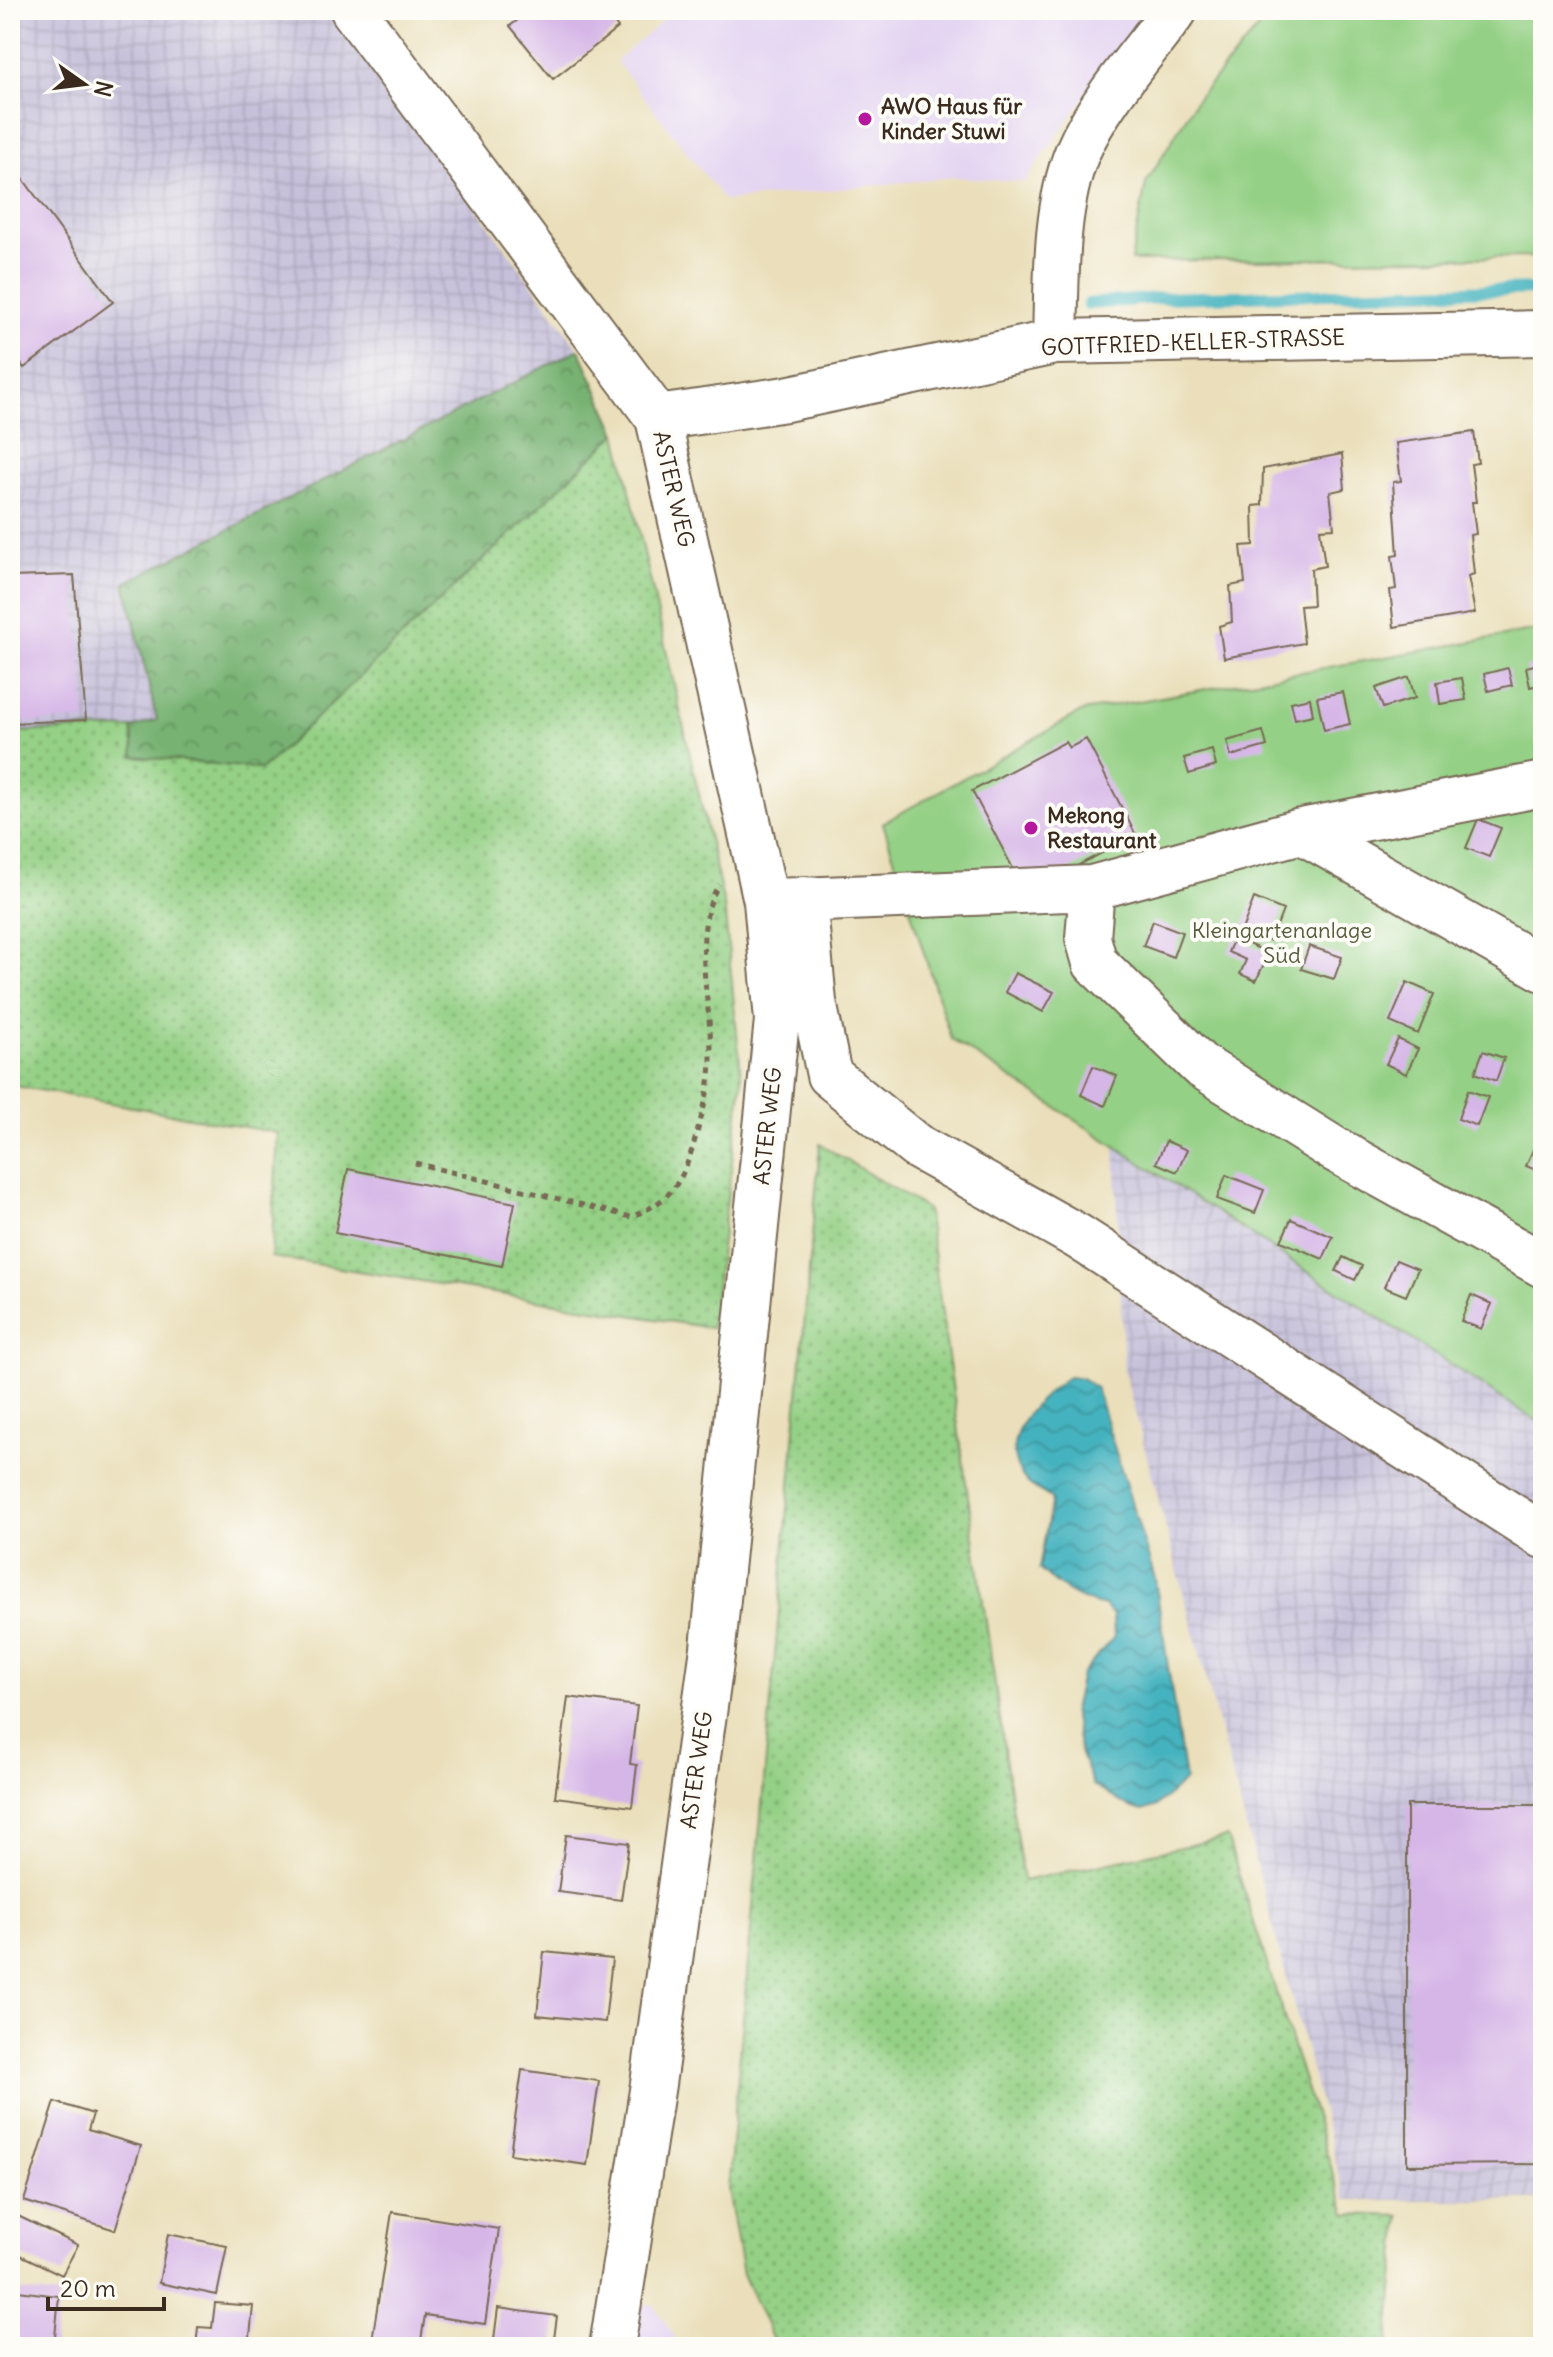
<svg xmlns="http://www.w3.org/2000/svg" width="1553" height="2357" viewBox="0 0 1553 2357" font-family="Delius,sans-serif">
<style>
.built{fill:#e3d3f2}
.industrial{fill:url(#industrial-grid)}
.grass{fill:url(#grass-dots);stroke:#687d52;stroke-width:2}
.forest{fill:url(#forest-crowns);stroke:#596e48;stroke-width:2}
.green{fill:#94d085;stroke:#687d52;stroke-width:2}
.water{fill:url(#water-waves);stroke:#406e6e;stroke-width:2}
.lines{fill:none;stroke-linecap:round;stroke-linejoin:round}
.stream{stroke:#45b3bf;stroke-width:12}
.building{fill:#d6b6e7}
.minor-casing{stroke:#786955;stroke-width:48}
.path{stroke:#786955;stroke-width:5;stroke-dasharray:6 6;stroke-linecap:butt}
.minor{stroke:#fff;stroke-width:44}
.poi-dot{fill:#b5179e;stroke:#fdfcf7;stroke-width:3}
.labels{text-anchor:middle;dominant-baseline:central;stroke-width:8;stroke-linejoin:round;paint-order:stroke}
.poi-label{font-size:22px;font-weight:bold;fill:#3b2a1e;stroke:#fdfcf7;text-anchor:start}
.street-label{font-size:22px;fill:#3b2a1e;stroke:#fdfcf7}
.park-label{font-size:22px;fill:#565c3d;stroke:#fdfcf7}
</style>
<defs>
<pattern id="industrial-grid" width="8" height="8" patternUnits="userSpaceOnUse" patternTransform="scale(2)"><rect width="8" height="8" fill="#c6c0da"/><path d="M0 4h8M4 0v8" fill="none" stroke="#aba5bb"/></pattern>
<pattern id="grass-dots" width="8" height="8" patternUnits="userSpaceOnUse" patternTransform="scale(2)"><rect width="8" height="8" fill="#94d085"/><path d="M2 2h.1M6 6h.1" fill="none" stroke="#7aa96c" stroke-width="1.8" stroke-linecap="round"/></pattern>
<pattern id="forest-crowns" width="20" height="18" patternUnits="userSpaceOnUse" patternTransform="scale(2)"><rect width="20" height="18" fill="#77b272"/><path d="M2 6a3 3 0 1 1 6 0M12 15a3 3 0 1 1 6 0" fill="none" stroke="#63915d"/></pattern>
<pattern id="water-waves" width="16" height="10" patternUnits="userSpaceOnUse" patternTransform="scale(2)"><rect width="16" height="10" fill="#45b3bf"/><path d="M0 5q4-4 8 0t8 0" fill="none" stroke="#3b929b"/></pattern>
</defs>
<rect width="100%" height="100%" fill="#fdfcf7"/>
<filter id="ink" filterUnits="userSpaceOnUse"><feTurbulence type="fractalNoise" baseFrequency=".0125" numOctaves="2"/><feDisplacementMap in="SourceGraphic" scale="16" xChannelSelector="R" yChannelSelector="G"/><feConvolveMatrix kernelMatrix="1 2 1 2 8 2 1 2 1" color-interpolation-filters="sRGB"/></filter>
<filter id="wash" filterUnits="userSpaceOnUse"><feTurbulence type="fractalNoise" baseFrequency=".006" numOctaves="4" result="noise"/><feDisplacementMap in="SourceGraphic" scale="32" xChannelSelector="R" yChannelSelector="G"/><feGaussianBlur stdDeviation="1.8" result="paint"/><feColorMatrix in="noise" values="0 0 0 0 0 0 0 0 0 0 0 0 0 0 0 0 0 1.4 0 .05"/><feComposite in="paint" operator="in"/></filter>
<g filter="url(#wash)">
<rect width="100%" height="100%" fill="#eadfba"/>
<!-- built -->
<path class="built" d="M675,10h470l-120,172 -72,-5 -228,24 -109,-140z
M637,2303l17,2 27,42h-50z"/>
<!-- industrial -->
<path class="industrial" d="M10,10h322l247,339 -454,233 32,139 -25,7 -122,4z
M1115,1145l428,280v775h-197l-222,-829z"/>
<!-- grass -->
<path class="grass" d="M617,433l107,472 18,177 -31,246 -440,-71 7,-124 -268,-48v-353l122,-4 2,28 128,13z
M820,1144l107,65 96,672 204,-44 119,377 54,2 -12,131h-612l-33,-73 -15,-84z"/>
<!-- forest -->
<path class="forest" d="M579,349l38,84 -355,336 -128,-13 -2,-28 25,-8 -32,-137z"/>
<!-- green -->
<path class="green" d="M1274,10h269v247l-412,4 15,-78 51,-84z
M1543,629v796l-592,-386 -68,-216 200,-112z"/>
<!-- water -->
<path class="water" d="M1068,1377l14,1 14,10 59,191 30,201 -28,26 -14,5 -14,-4 -36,-22 -13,-33 -7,-41 8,-36 33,-38 -1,-22 -8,-9c-27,-5 -46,-19 -66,-37l13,-70c-8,-6 -20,-11 -26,-18 -34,-41 11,-82 42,-104z"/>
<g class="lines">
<!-- stream -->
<path class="stream" d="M1088,304l71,-6 384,-9"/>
</g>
<g id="blocks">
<!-- building -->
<path class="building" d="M531,10h73l14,18 -65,51 -43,-53z
M10,161l103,141 -89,66 -14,-19z
M1474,432l4,31 -7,1 5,38h-4l4,32 -6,1 4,39 -6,2 7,37 -81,14 -4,-37 6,-1 -4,-33 6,-1 -5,-73 8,-1 -5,-38z
M1342,454l3,35 -15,3 4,36 -14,1 5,37 -14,3 2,36 -13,1 4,37 -80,15 -5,-32 13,-4 -2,-36 15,-3 -4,-37 13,-1 -1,-39 9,-1 1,-36z
M74,575l12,145 -76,3v-146z
M1543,663v21l-13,3 -4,-20z
M1508,668l4,17 -24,6 -4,-17z
M1409,677l6,21 -32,10 -7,-20z
M1462,678l4,22 -26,4 -3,-22z
M1343,692l7,32 -26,6 -7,-33z
M1310,698l3,17 -18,4 -4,-17z
M1263,731l4,15 -36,10 -4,-15z
M1086,739l50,96 -76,40 -43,1 -45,-85 93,-49 4,6z
M1212,750l4,16 -27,8 -5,-16z
M1478,819l23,9 -12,29 -23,-9z
M1254,898l29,12 -12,31 -29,-11z
M1153,921l29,11 -9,25 -30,-11z
M1234,938l35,15 -13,28 -16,-7 6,-14 -18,-8z
M1309,946l33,11 -8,22 -33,-10z
M1015,973l39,19 -11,20 -38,-20z
M1407,982l27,12 -16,40 -28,-12z
M1398,1039l20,10 -12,25 -20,-10z
M1483,1051l21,7 -8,23 -21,-8z
M1093,1066l24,10 -12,30 -24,-11z
M1468,1090l20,7 -11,29 -19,-7z
M1543,1126v47l-17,-7z
M1166,1141l21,9 -10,22 -21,-9z
M348,1169l167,34 -13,63 -167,-33z
M1226,1175l38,15 -9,23 -38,-14z
M1291,1219l42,18 -10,22 -42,-18z
M1343,1257l19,9 -7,14 -19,-9z
M1396,1260l22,9 -12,27 -22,-9z
M1471,1295l21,9 -11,25 -20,-8z
M568,1697l69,9 -7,58 7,1 -5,42 -77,-10z
M1407,1805h136v359l-136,1z
M566,1835l63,8 -8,57 -63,-8z
M544,1952l68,7 -7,63 -68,-7z
M522,2070l77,11 -12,84 -77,-11z
M55,2102l38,12 -5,16 53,16 -26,84 -91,-29z
M392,2212l107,17 -14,95 -60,-9 -5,32h-49z
M18,2216l60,29 -16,30 -52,-25v-20z
M168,2234l59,12 -10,49 -58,-12z
M10,2290l49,6 -5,51h-44z
M215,2303l38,3 -4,41h-53l2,-20 14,1z
M498,2308l59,8 -4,31h-60z"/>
</g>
</g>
<g filter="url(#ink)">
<use href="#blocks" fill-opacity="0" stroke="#786955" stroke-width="2"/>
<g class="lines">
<!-- minor casing -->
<g class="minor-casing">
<path id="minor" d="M353,10l305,408 108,483 11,119 -64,628 -60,436 -41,263
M1055,342c2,-61 -1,-131 22,-189 22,-52 65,-98 98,-143
M658,418l128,-19 269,-57 488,-9
M1301,831l242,138
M1092,888l-4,50 7,25 105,102 134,84 209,116
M804,899l10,103 15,73 87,71 161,90 466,300
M774,901l318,-13 209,-57 242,-47"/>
</g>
<!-- path -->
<path class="path" d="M415,1163l216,54c43,-18 52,-36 65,-81 7,-24 15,-52 15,-78 1,-56 -22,-124 8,-174"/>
<!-- minor -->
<use href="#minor" class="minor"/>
</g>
</g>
<!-- markers -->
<g class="poi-dot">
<circle cx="865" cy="119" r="8"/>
<circle cx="1031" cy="828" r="8"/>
</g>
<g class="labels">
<!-- poi labels -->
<g class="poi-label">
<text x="881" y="106">AWO Haus für<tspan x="881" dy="25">Kinder Stuwi</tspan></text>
<text x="1047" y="815">Mekong<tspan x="1047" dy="25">Restaurant</tspan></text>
</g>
<!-- street labels -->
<g class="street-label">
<text transform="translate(1193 342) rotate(-2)">GOTTFRIED-KELLER-STRASSE</text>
<text transform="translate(674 489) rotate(77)">ASTER WEG</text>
<text transform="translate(767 1126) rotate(-84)">ASTER WEG</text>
<text transform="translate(696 1770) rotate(-82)">ASTER WEG</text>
</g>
<!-- park labels -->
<g class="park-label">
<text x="1282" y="930">Kleingartenanlage<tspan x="1282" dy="25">Süd</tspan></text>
</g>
</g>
<!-- margin -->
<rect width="1553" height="2357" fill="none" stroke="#fdfcf7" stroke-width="40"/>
<!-- north arrow -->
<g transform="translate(84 84) rotate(104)" stroke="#fdfcf7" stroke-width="6" paint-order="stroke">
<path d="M0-6L14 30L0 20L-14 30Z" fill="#3b2a1e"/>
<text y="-12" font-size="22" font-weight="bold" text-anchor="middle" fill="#3b2a1e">N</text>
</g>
<!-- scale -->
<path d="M48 2297v12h116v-12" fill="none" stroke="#3b2a1e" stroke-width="4"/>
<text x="60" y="2297" font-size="24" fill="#3b2a1e" stroke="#fdfcf7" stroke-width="6" paint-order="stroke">20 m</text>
</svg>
